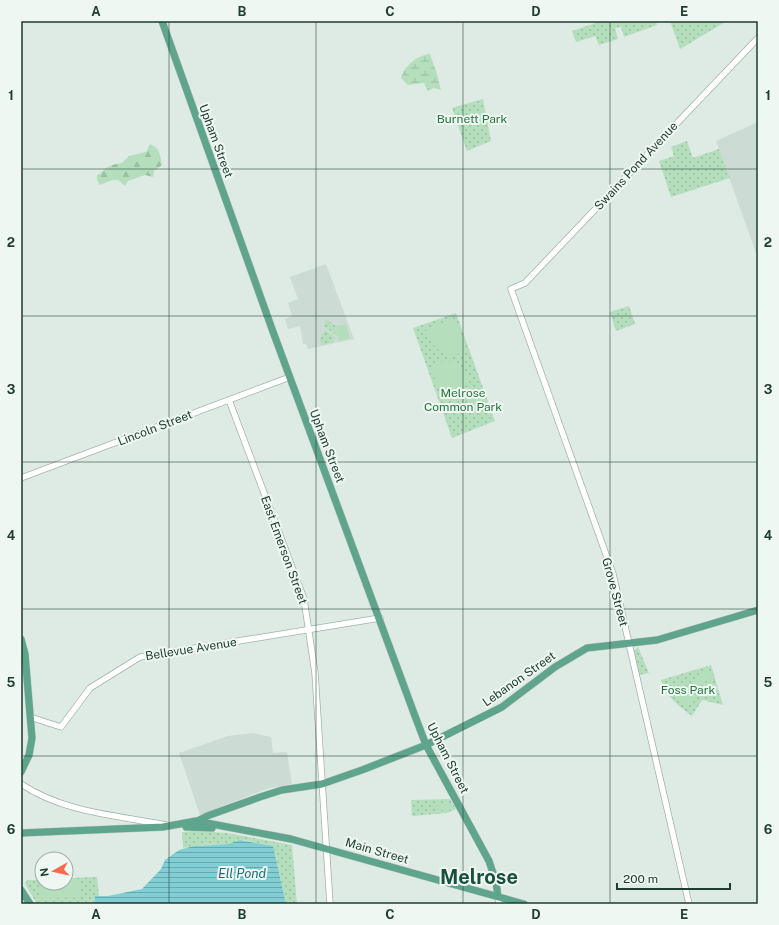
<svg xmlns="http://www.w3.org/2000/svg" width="779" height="925" viewBox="0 0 779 925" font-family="'Public Sans',sans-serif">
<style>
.built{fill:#ccdbd3}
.forest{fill:url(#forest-firs)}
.wetland{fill:url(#wetland-marsh)}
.park{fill:url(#park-dots)}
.pitch{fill:#b5debd}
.water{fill:url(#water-rules)}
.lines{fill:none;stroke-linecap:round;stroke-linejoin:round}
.minor-casing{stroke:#a1b3ab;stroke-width:7}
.major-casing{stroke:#c0c8c6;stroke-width:8}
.minor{stroke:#fff;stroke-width:5.5}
.major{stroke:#5fa48d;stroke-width:7}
.grid{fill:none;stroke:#1e3c32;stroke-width:1;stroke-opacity:0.55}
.labels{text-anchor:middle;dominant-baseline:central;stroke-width:4;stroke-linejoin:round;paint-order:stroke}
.park-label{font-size:12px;fill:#26753f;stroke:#eff7f2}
.street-label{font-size:12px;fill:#1e3c32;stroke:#eff7f2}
.water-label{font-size:13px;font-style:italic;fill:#15717b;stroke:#eff7f2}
.town-label{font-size:20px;font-weight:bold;fill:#194f3e;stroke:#eff7f2}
.neatline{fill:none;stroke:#1e3c32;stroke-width:1.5}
.grid-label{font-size:13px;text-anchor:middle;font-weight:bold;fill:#1e3c32}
</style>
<defs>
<pattern id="forest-firs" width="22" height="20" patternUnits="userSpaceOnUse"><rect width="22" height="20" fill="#b5debd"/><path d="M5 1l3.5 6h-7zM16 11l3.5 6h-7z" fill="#9bbfa3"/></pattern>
<pattern id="wetland-marsh" width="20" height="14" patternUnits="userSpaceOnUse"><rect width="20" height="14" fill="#b5debd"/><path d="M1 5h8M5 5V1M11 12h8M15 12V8" fill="none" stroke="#9bbfa3"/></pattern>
<pattern id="park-dots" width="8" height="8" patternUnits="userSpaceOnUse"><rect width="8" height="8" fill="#b5debd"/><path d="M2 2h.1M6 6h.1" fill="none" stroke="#9bbfa3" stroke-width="1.8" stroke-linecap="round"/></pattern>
<pattern id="water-rules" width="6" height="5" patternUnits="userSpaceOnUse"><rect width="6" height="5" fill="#81ced5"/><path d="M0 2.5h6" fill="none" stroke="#69a8ad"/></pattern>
</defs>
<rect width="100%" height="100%" fill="#deebe4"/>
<!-- built -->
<path class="built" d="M758,122v130l-2,1 -40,-112z
M326,264l28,75 -46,10 -2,-5h-3l-3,-18 -12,3 -3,-10 7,-3 -4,-13 10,-4 -8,-22z
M253,733l18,4 2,16 14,-1 5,32 -26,5 -66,26 -21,-62 49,-17z"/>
<!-- forest -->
<path class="forest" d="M150,144c10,4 10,11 12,21l-8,6 -1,6 -8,-2 -17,6 -3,5 -7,-6h-6l-12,5 -3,-5v-5c6,-2 6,-6 11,-8 5,-3 9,-3 14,-4l7,-7 17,-4z"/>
<!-- wetland -->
<path class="wetland" d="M430,54l6,17 5,19 -7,-2 -6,3 -4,-8 -16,2 -7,-7c3,-12 17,-23 29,-24z"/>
<!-- park -->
<path class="park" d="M601,21h55l1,4 -33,12 -3,-10 -6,1 3,11 -19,6 -4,-9 -19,6 -4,-11z
M670,21h57l-47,28z
M483,99l8,42 -24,10 -15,-43z
M687,141l6,17 26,-9 11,29 -59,19 -12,-36 15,-5 -3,-9z
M629,306l6,18 -19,7 -6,-19z
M456,313l39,108 -43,17 -39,-110z
M326,320l9,5 4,12 -15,-11z
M325,330l10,7 -2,5 -10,3 -4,-4z
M638,647l11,26 -10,2 -5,-24z
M711,665l12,40 -21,-5 -10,16c-12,-9 -28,-21 -31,-36z
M450,799l6,10 -9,4 -35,3 -1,-16z
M196,831l31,2 65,12 5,59h-11l-13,-58 -30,-6 -14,4 -28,1 -18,3 -1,-16z
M97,877l2,19h-4l-1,8h-57l-12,-20 2,-4h15v3h24v-5z"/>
<!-- pitch -->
<path class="pitch" d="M452,320l4,1 10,27c-15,17 -38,-1 -40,-19z
M346,324l4,14 -11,3 -3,-15z
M445,361c14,0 24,9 23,24l-24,9 -4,-2 -9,-23 4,-6z
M477,394l6,16 -8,3 -6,-16z
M709,672l2,8 -14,4 -2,-8z
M684,688l6,1 5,8 -2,6 -6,3 -10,-7z
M437,803h13l1,7h-13z
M80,879l1,18 -40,2 -1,-18h2v2h24v-3z"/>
<!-- water -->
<path class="water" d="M240,840l33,6 13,58h-192l1,-8h13l34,-7 19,-20 4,-9 14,-10 15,-4 35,-2z"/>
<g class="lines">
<!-- minor casing -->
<g class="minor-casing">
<path id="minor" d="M229,400l75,199 11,74 15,231
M21,478l269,-101
M30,717l31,10 29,-39 50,-31 240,-39
M21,784c44,29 94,31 145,41
M498,897l1,7
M689,904l-76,-330 -102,-285 14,-6 233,-245"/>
</g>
<!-- major casing -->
<g class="major-casing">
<path id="major" d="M162,21l110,308 143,387 11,29 63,116 7,21 2,15
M21,639l4,15 7,84 -3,17 -8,17
M186,827l21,-11 53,-19 22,-7 40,-6 40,-14 64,-25 76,-38 53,-40 32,-19 70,-8 101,-30
M187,827l25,1
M21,833l142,-6 33,-6 95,18 233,65
M21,890l9,14"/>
</g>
<!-- minor -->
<use href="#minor" class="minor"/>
<!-- major -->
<use href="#major" class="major"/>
</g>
<!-- grid -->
<path class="grid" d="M169,21v883M316,21v883M463,21v883M610,21v883M21,169h737M21,316h737M21,462h737M21,609h737M21,756h737"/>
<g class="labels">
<!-- park labels -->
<g class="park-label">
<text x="472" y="119">Burnett Park</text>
<text x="463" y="393">Melrose<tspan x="463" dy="14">Common Park</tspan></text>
<text x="688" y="690">Foss Park</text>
</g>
<!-- street labels -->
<g class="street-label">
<text transform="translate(216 141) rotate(70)">Upham Street</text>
<text transform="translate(636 166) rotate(-47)">Swains Pond Avenue</text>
<text transform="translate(155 428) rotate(-21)">Lincoln Street</text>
<text transform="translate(327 446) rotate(69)">Upham Street</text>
<text transform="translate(284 550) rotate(70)">East Emerson Street</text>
<text transform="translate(615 592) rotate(75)">Grove Street</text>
<text transform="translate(191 649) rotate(-9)">Bellevue Avenue</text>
<text transform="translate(519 679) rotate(-35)">Lebanon Street</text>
<text transform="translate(448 758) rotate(63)">Upham Street</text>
<text transform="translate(377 851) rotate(16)">Main Street</text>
</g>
<!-- water labels -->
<g class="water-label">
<text x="242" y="873">Ell Pond</text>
</g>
<!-- town labels -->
<g class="town-label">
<text x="479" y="877">Melrose</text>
</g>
</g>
<!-- border -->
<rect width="779" height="925" fill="none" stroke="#eff7f2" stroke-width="44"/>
<!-- north arrow -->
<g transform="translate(54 871) rotate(262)"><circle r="19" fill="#eff7f2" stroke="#9baca5"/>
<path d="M0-3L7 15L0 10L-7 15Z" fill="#fc6a4b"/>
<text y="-6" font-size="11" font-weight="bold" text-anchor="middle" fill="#1e3c32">N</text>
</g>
<!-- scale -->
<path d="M617 883v6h113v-6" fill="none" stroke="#1e3c32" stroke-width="2"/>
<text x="623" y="883" font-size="12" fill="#1e3c32" stroke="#eff7f2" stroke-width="3" paint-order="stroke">200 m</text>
<rect x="22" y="22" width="735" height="881" class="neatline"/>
<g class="grid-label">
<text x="96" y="16">A</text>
<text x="242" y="16">B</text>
<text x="390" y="16">C</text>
<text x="536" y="16">D</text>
<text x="684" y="16">E</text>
<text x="11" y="100">1</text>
<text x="768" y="100">1</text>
<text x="11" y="247">2</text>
<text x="768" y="247">2</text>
<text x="11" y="394">3</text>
<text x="768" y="394">3</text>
<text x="11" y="540">4</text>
<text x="768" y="540">4</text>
<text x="11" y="687">5</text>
<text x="768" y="687">5</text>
<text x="11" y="834">6</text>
<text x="768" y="834">6</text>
<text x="96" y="919">A</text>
<text x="242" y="919">B</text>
<text x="390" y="919">C</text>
<text x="536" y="919">D</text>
<text x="684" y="919">E</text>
</g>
</svg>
